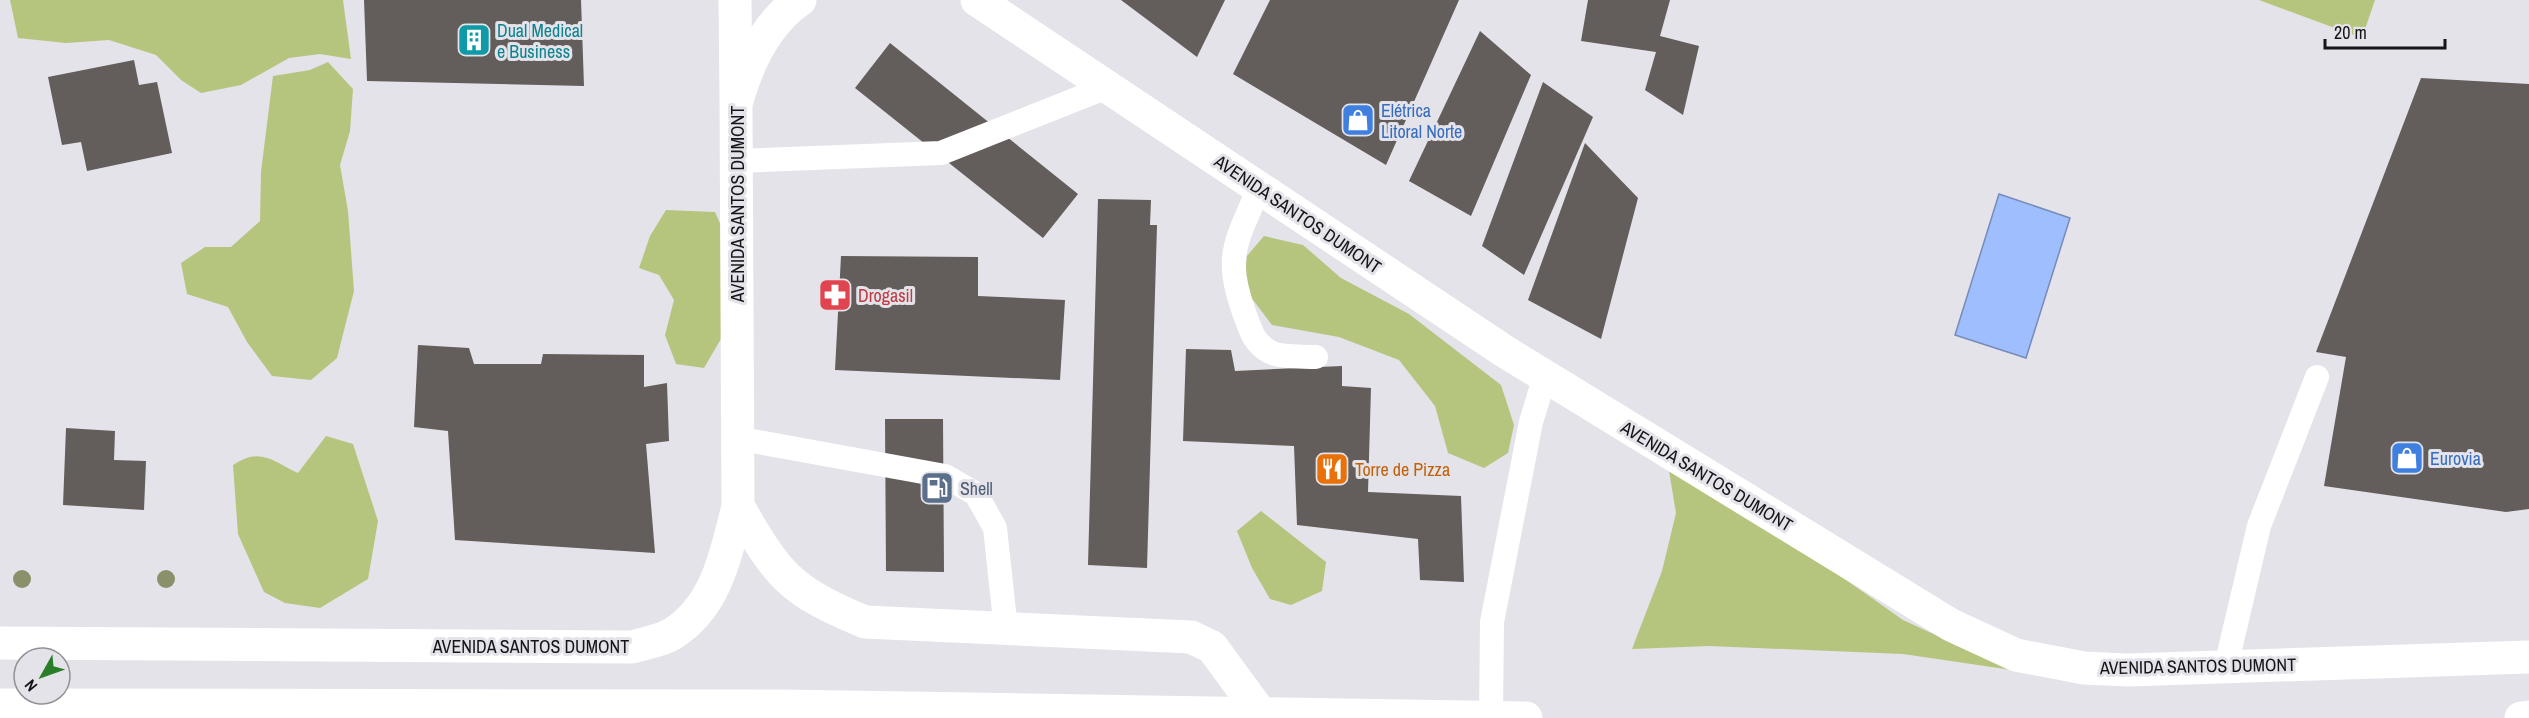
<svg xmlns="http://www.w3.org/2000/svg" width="2529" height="718" viewBox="0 0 2529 718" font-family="'Archivo Narrow',sans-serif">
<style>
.green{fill:#b5c57e}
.water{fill:#9fbefe;stroke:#768bb9;stroke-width:1.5}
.building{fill:#635d5b}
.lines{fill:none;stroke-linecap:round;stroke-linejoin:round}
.service{stroke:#fff;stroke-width:24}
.tertiary{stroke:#fff;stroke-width:33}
.trunk{stroke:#fff;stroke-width:33}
.tree{fill:#8a906a}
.labels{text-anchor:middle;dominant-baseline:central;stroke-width:6;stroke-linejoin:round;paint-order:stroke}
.culture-label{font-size:18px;fill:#0d838f;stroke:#e3e3e9;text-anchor:start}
.shop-label{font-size:18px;fill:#366cbe;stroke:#e3e3e9;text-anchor:start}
.street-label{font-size:18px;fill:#151517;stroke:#e3e3e9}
.health-label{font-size:18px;fill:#be3a42;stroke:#e3e3e9;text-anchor:start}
.food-label{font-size:18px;fill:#c56008;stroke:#e3e3e9;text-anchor:start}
.service-label{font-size:18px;fill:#4e5e75;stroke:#e3e3e9;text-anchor:start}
</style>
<rect width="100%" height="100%" fill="#e3e3e9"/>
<!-- green -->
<path class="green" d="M10,0h333l8,59 -31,-5 -31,4 -48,27 -40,8 -20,-13 -25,-25 -47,-15 -43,3 -48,-5z
M2259,0h116l-13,38z
M328,62l25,27 -3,42 -10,34 8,46 6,80 -17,67 -26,22 -39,-4 -25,-34 -19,-35 -41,-13 -6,-31 24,-16h26l29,-26 1,-49 12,-96 37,-6z
M666,210l49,2 16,36 -9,89 -18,31 -28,-4 -11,-29 9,-35 -15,-25 -20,-7 11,-32z
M1264,236l39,9 38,33 68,36 92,71 13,40 -6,28 -24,15 -36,-15 -13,-47 -36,-46 -60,-23 -67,-12 -28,-37 3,-32z
M326,436l27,8 25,77 -10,58 -48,29 -35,-5 -21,-11 -26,-58 -5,-69c27,-18 38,-5 65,8z
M1666,453l237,167 109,50 -109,-16 -194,-8 -77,3 30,-78 14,-58z
M1261,511l65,51 -4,29 -31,14 -21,-6 -18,-31 -15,-37z"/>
<!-- water -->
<path class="water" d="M1999,194l71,24 -44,140 -71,-23z"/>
<!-- building -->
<path class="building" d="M364,0h217l3,86 -217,-5z
M1121,0h104l-28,57z
M1270,0h189l-73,165 -153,-91z
M1588,0h82l-10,36 39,10 -16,69 -38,-25 11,-38 -75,-11z
M1480,31l51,44 -60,141 -62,-35z
M890,43l188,151 -35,44 -188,-150z
M134,60l5,25 18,-3 15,71 -85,18 -6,-29 -19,3 -14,-68z
M2421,78l108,6v425l-23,3 -182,-26 22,-129 -30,-5z
M1543,82l50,35 -69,158 -42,-29z
M1585,143l53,55 -37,141 -73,-39z
M1098,199l53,1 -1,25h7l-10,343 -59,-3z
M841,256l137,1v39l87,4 -5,80 -225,-10z
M418,345l51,3 5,16h67l2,-10 101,1v32l23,-4 2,58 -23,3 9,109 -200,-13 -7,-109 -34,-4z
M1186,349l45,1 4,21 107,-5v20l29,2 -3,104 93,4 3,86 -44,-2 -2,-41 -121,-14 -3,-79 -111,-5z
M885,419h58l1,153 -58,-1z
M66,428l49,3 -1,29 32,1 -2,49 -81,-5z"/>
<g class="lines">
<!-- service -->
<path class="service" d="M736,161l205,-8 166,-66
M1259,188c-23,55 -36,68 -14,127 6,17 9,28 25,37 12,6 33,4 46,5
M736,438l209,38 31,18 19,34 11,102
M2226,666l33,-140 58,-149
M1491,717l1,-95 39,-200 14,-46"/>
<!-- tertiary -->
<path class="tertiary" d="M735,0l1,100"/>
<!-- trunk -->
<path class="trunk" d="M977,0l527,351 447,274 65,30 68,13 44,2 401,-13
M738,506c40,70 52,85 127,116l326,15 21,10 49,67
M0,643l632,4c13,-4 29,-6 40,-13 45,-28 54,-80 66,-128l-2,-402c11,-40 29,-80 64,-104
M0,705l782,1 744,12
M2521,718l8,-1"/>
</g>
<!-- trees -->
<g class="tree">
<circle cx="22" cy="579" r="9"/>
<circle cx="166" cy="579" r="9"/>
</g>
<!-- icons -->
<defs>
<g id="building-square" transform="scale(1.725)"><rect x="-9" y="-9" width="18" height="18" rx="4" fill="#0f9aa8" stroke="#e3e3e9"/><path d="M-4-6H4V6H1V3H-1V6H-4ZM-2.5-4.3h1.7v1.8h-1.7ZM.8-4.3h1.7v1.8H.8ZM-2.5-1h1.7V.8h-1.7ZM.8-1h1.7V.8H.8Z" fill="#fff"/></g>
<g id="shop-square" transform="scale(1.725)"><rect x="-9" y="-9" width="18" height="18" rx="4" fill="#3f7fe0" stroke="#e3e3e9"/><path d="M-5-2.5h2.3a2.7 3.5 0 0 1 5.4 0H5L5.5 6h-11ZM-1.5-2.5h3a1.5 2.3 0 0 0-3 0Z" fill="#fff"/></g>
<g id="pharmacy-square" transform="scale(1.725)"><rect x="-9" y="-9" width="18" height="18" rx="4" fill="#e0444e" stroke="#e3e3e9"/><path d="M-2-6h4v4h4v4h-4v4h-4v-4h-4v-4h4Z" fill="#fff"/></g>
<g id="restaurant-square" transform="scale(1.725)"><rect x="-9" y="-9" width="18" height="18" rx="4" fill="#e8710a" stroke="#e3e3e9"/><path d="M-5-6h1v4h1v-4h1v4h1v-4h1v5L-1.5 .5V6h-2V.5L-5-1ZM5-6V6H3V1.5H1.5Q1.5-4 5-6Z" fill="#fff"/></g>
<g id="fuel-square" transform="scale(1.725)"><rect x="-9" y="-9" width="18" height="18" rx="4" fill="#5c6f8a" stroke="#e3e3e9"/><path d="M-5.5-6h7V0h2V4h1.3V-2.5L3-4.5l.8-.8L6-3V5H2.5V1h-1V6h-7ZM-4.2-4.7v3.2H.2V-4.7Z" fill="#fff"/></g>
</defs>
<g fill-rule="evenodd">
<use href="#building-square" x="474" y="40"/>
<use href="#shop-square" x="1358" y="120"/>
<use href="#pharmacy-square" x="835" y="295"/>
<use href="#shop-square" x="2407" y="458"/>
<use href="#restaurant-square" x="1332" y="469"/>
<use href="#fuel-square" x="937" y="488"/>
</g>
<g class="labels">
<!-- culture labels -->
<g class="culture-label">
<text x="497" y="30">Dual Medical<tspan x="497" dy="21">e Business</tspan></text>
</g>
<!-- shop labels -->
<g class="shop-label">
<text x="1381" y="110">Elétrica<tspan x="1381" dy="21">Litoral Norte</tspan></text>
<text x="2430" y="458">Eurovia</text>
</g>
<!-- street labels -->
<g class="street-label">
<text transform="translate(737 204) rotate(-90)">AVENIDA SANTOS DUMONT</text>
<text transform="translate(1298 214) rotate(34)">AVENIDA SANTOS DUMONT</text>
<text transform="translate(1707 476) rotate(31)">AVENIDA SANTOS DUMONT</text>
<text x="531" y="646">AVENIDA SANTOS DUMONT</text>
<text transform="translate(2198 666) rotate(-1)">AVENIDA SANTOS DUMONT</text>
</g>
<!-- health labels -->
<g class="health-label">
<text x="858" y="295">Drogasil</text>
</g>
<!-- food labels -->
<g class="food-label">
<text x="1355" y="469">Torre de Pizza</text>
</g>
<!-- service labels -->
<g class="service-label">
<text x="960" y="488">Shell</text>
</g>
</g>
<!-- north arrow -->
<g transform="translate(42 676) rotate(230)"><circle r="28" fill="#e3e3e9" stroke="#919195" stroke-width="1.5"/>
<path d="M0-4.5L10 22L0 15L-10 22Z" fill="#2a7d29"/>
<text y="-9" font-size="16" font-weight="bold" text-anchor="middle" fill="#151517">N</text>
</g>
<!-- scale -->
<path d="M2325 39v9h120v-9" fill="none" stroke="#151517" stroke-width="3"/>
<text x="2334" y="39" font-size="18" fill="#151517" stroke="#e3e3e9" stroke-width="4.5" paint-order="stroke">20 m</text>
</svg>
